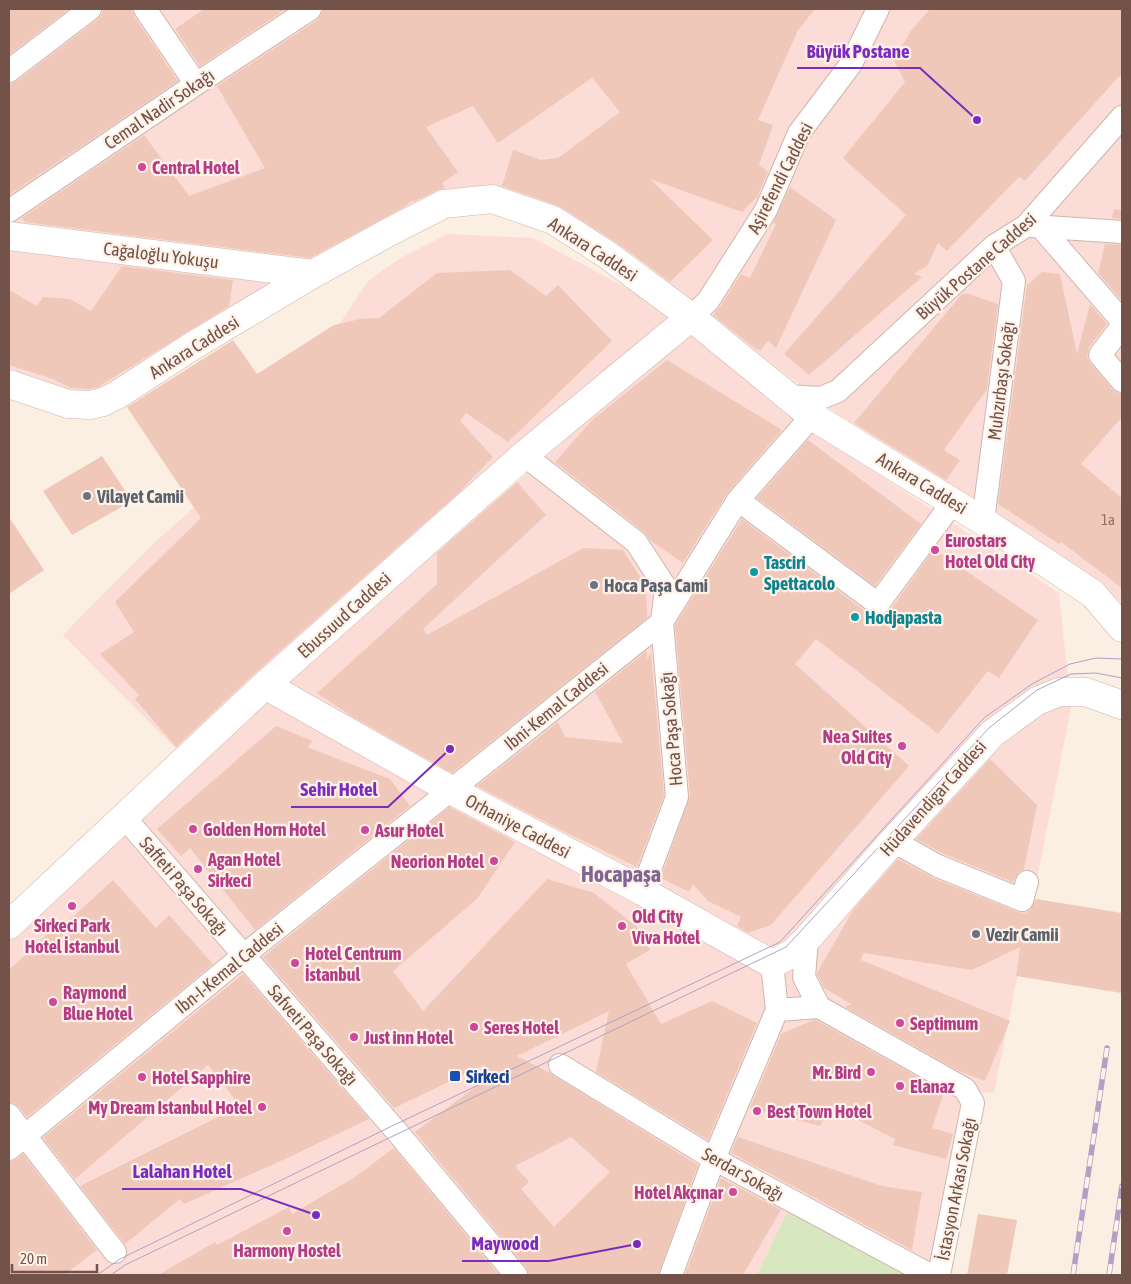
<svg xmlns="http://www.w3.org/2000/svg" width="1131" height="1284" viewBox="0 0 1131 1284" font-family="'Asap Condensed',sans-serif">
<style>
.commercial{fill:#fcdcd6}
.green{fill:#d7e8c1}
.building{fill:#f0c8ba;fill-rule:evenodd}
.lines{fill:none;stroke-linecap:round;stroke-linejoin:round}
.street-casing{stroke:#ceb6ac;stroke-width:24}
.secondary-casing{stroke:#d1b5a9;stroke-width:29}
.street{stroke:#fff;stroke-width:22}
.secondary{stroke:#fff;stroke-width:28}
.tram{stroke:#afa2c4;stroke-width:1}
.rail-casing{stroke:#afa2c4;stroke-width:5.5}
.rail{stroke:#fff2e8;stroke-width:4;stroke-dasharray:11;stroke-linecap:butt}
.hotel-dot{fill:#d1479c;stroke:#fff2e8;stroke-width:2}
.worship-dot{fill:#6b7280;stroke:#fff2e8;stroke-width:2}
.culture-dot{fill:#0f9aa8;stroke:#fff2e8;stroke-width:2}
.transit-dot{fill:#1a4fb4;stroke:#fff2e8;stroke-width:2}
.labels{text-anchor:middle;dominant-baseline:central;stroke-width:4.5;stroke-linejoin:round;paint-order:stroke}
.number-label{font-size:15px;fill:#927065}
.street-label{font-size:18px;fill:#725249;stroke:#fff2e8}
.hotel-label{font-size:18px;font-weight:bold;fill:#b23c85;stroke:#fff2e8;text-anchor:start}
.worship-label{font-size:18px;font-weight:bold;fill:#5b616d;stroke:#fff2e8;text-anchor:start}
.culture-label{font-size:18px;font-weight:bold;fill:#0d838f;stroke:#fff2e8;text-anchor:start}
.transit-label{font-size:18px;font-weight:bold;fill:#164399;stroke:#fff2e8;text-anchor:start}
.district-label{font-size:22px;font-weight:bold;fill:#7e6596;stroke:#fff2e8}
.leader{fill:none;stroke:#7b2cbf;stroke-width:2}
.callout-dot{fill:#7b2cbf;stroke:#fff2e8;stroke-width:2}
.callout-label{font-size:19px;text-anchor:middle;font-weight:bold;fill:#7b2cbf;stroke:#fff2e8;stroke-width:4.5;stroke-linejoin:round;paint-order:stroke}
</style>
<rect width="100%" height="100%" fill="#fbeee2"/>
<!-- commercial -->
<path class="commercial" d="M9,9h1113v594l-19,-16 -273,-178 -204,-160 -87,-51 -66,-7 -53,8 -111,63 -300,-38z
M447,234l86,4 141,75 -494,440 -117,-118 94,-95 84,-73 49,-68 78,-118 33,-23z
M9,244l283,36 -188,113 -39,4 -56,-17z
M693,329l121,103 245,161 12,115 -77,385 -13,-1 -37,183h-935v-340l182,-170z"/>
<!-- green -->
<path class="green" d="M790,1207l121,68h-154z"/>
<!-- building -->
<path class="building" d="M9,9h60l-60,46z
M103,9h29l2,7 44,65 -169,114v-111l8,-3 81,-62 4,-5z
M204,9h82l-86,57 -25,-37z
M323,9h492l-17,21 -40,90 15,5 -14,40 9,7 -11,25 -15,15 -92,-33 63,61 -43,42 -56,-41 -53,-34 -59,-21 11,-36 28,10 17,-2 62,-46 -28,-34 -94,65 -25,-37 -47,21 32,45 -16,11 3,5 -8,2 -23,12 -1,-2 -9,7 -94,51 -286,-36 -2,-4 122,-83 45,61 76,-28 -48,-82 100,-66 4,-5z
M930,9h192v64l-97,108 -6,-4 -72,74 -9,-8 -11,23 -13,8 8,3 -113,98 -25,-21 122,-139 -63,-57 62,-76 -11,-21 16,-29z
M790,187l46,33 -60,128 -8,-7 -8,10 -8,-5 -39,-31 6,-7 22,-34 9,4 26,-54 -3,-1z
M1114,209l8,1v9l-10,-1z
M1105,244l17,1v56l-24,-28z
M122,266l111,14 -4,26 -131,81 -9,2 -18,-1 -18,-9 -44,-14v-75l28,16 6,-9 27,2 21,12z
M510,270l36,26 12,-11 54,56 -104,101 -42,-29 -6,8 33,36 -39,40 -199,176 -79,74 -41,-48 4,-4 -39,-41 34,-22 -19,-30 86,-84 -74,-111 106,-67 24,34 77,-49 26,-6 19,-1 58,-45z
M1042,272l18,2 17,80 13,-50 17,20 -18,23 -2,11 3,5 22,26 5,4 5,1v23l-41,47 41,34v90l-61,-46 -2,2 -61,-40 29,-219z
M962,294h7l29,10 -11,85 -43,61 16,10 -14,20 -92,-57z
M667,360l115,70 -54,62 -45,71 -32,-22 -7,-9 -89,-70 38,-43z
M808,440l113,84 -46,62 -118,-88z
M102,456l30,45 -60,34 -29,-44z
M517,482l29,33 -123,114 4,6 156,-87 40,2 23,36 1,32 -195,155 -99,-56 -36,-24 120,-109v-31z
M9,517l35,53 -35,24z
M742,519l128,96 6,2 7,-1 6,-4 45,-63 104,71 -39,58 -11,-7 -50,63 -122,-95 -21,25 114,102 -138,159 -23,8 -11,-7 4,-9 -33,-16 -15,-17 -4,8 -28,-14 29,-82 -15,-171z
M647,651v8l4,-6 13,142 -27,72 -70,-34 -90,-47 81,-64 7,15 58,6 -28,-51z
M276,726l37,15 -6,6 83,32 20,27 -155,124 -65,-82 -9,8 -24,-27z
M990,759l47,46 -13,64 -6,4 -5,9 -69,-28 -28,-15z
M450,807l65,35 -38,57 -84,72 30,40 124,-132 47,14 42,33 14,24 -24,14 35,60 51,-23 45,22 -49,117 -112,-68 13,-61 -92,45 33,17 148,92 -40,110h-129l-3,-8 -111,-135 75,-56 -6,-11 -90,43 -131,-151zM571,1137l39,35 -56,55 -33,-38 8,-7 -14,-16z
M898,859l35,19 85,34 7,1 5,-3 6,-11 86,14v80l-106,-17 4,-29 -48,23 -109,-17 -2,7 149,61 -25,60 -26,-10 -114,-64 6,-3 -27,-16 -7,-14 1,-3 35,-61z
M113,880l43,48 13,-13 44,49 -186,153 -8,-10 -5,-4 -5,-1v-132l51,-48 3,4z
M243,974l126,145 -86,41 -99,44 -4,-5 -55,45 -45,-58 160,-80 -32,-41 -133,114 -32,-41z
M816,1020l128,72 -12,36 21,6 -7,25 -53,-14 2,-6 -64,-33 -11,20 -70,-18 31,-74 30,-13z
M740,1131l-2,6 144,49 40,6 -10,58 -181,-97z
M394,1148l105,127h-341l57,-33 2,3 72,-38 3,7 63,-37z
M23,1154l74,96 -33,25h-55v-113l8,-3z
M721,1178l60,32 -38,65h-58z
M978,1214l39,6 -10,55h-40z"/>
<g class="lines">
<!-- street casing -->
<g class="street-casing">
<path id="street" d="M145,9l51,75
M9,71l81,-62
M9,211l187,-127 114,-75
M1032,226l90,6
M1040,226l82,95
M691,317l17,-16 58,-91 33,-77 52,-69 27,-55
M1122,326l-22,29 22,26
M786,396l35,2 17,-7 156,-145 32,-20 96,-109
M524,455l112,87 30,46 -4,34 15,175 -35,94
M738,500l140,104 75,-102
M983,521l31,-240 -20,-35
M124,817l274,316 118,142
M893,841l45,25 84,34 5,-18
M807,939l-3,38 15,30
M777,1010l42,-3 146,82 8,14 -34,172
M560,1065l154,94 216,116
M9,1115l106,137
M9,1149l235,-194 418,-333 76,-122 74,-84
M671,1275l43,-116 63,-149 -5,-46"/>
</g>
<!-- secondary casing -->
<g class="secondary-casing">
<path id="secondary" d="M9,236l304,38
M9,384l59,20 22,1 13,-3 14,-7 77,-50 119,-71 78,-43 53,-27 48,-5 61,21 53,34 85,63 121,99 171,105 110,73 29,34
M265,685l186,105 191,101 130,73 21,-11 14,-14 86,-98 100,-108 44,-32 22,-9h27l36,13
M9,925l256,-240 259,-230 167,-138"/>
</g>
<!-- street -->
<use href="#street" class="street"/>
<!-- secondary -->
<use href="#secondary" class="secondary"/>
<!-- tram -->
<path class="tram" d="M97,1275l23,-16 272,-133 388,-184 204,-224 48,-34 38,-20 26,-6 26,1
M111,1275l14,-10 661,-318 203,-219 48,-38 34,-16 25,-1 26,5"/>
<!-- rail casing -->
<g class="rail-casing">
<path id="rail" d="M1073,1275l34,-227
M1109,1275l13,-89"/>
</g>
<!-- rail -->
<use href="#rail" class="rail"/>
</g>
<!-- markers -->
<g class="hotel-dot">
<circle cx="142" cy="167" r="5"/>
<circle cx="935" cy="550" r="5"/>
<circle cx="902" cy="746" r="5"/>
<circle cx="193" cy="829" r="5"/>
<circle cx="365" cy="830" r="5"/>
<circle cx="494" cy="861" r="5"/>
<circle cx="198" cy="869" r="5"/>
<circle cx="72" cy="906" r="5"/>
<circle cx="622" cy="926" r="5"/>
<circle cx="295" cy="963" r="5"/>
<circle cx="53" cy="1002" r="5"/>
<circle cx="900" cy="1023" r="5"/>
<circle cx="474" cy="1027" r="5"/>
<circle cx="354" cy="1037" r="5"/>
<circle cx="871" cy="1072" r="5"/>
<circle cx="142" cy="1077" r="5"/>
<circle cx="900" cy="1086" r="5"/>
<circle cx="262" cy="1107" r="5"/>
<circle cx="757" cy="1111" r="5"/>
<circle cx="733" cy="1192" r="5"/>
<circle cx="287" cy="1231" r="5"/>
</g>
<g class="worship-dot">
<circle cx="87" cy="496" r="5"/>
<circle cx="594" cy="585" r="5"/>
<circle cx="976" cy="934" r="5"/>
</g>
<g class="culture-dot">
<circle cx="754" cy="572" r="5"/>
<circle cx="855" cy="617" r="5"/>
</g>
<rect class="transit-dot" x="449" y="1070" width="12" height="12" rx="2.5"/>
<g class="labels">
<!-- number labels -->
<g class="number-label">
<text x="1108" y="519">1a</text>
</g>
<!-- street labels -->
<g class="street-label">
<text transform="translate(159 109) rotate(-34)">Cemal Nadir Sokağı</text>
<text transform="translate(780 178) rotate(-63)">Aşirefendi Caddesi</text>
<text transform="translate(593 249) rotate(33)">Ankara Caddesi</text>
<text transform="translate(161 255) rotate(7)">Cağaloğlu Yokuşu</text>
<text transform="translate(976 266) rotate(-41)">Büyük Postane Caddesi</text>
<text transform="translate(194 347) rotate(-32)">Ankara Caddesi</text>
<text transform="translate(1001 381) rotate(-83)">Muhzırbaşı Sokağı</text>
<text transform="translate(922 483) rotate(31)">Ankara Caddesi</text>
<text transform="translate(344 615) rotate(-42)">Ebussuud Caddesi</text>
<text transform="translate(556 706) rotate(-39)">Ibni-Kemal Caddesi</text>
<text transform="translate(671 729) rotate(-95)">Hoca Paşa Sokağı</text>
<text transform="translate(933 798) rotate(-48)">Hüdavendigar Caddesi</text>
<text transform="translate(518 826) rotate(28)">Orhaniye Caddesi</text>
<text transform="translate(184 886) rotate(49)">Saffeti Paşa Sokağı</text>
<text transform="translate(229 968) rotate(-39)">Ibn-I-Kemal Caddesi</text>
<text transform="translate(313 1035) rotate(49)">Safveti Paşa Sokağı</text>
<text transform="translate(743 1174) rotate(29)">Serdar Sokağı</text>
<text transform="translate(956 1189) rotate(-79)">İstasyon Arkası Sokağı</text>
</g>
<!-- hotel labels -->
<g class="hotel-label">
<text x="152" y="167">Central Hotel</text>
<text x="945" y="540">Eurostars<tspan x="945" dy="21">Hotel Old City</tspan></text>
<text x="892" y="736" text-anchor="end">Nea Suites<tspan x="892" dy="21">Old City</tspan></text>
<text x="203" y="829">Golden Horn Hotel</text>
<text x="375" y="830">Asur Hotel</text>
<text x="208" y="859">Agan Hotel<tspan x="208" dy="21">Sirkeci</tspan></text>
<text x="484" y="861" text-anchor="end">Neorion Hotel</text>
<text x="632" y="916">Old City<tspan x="632" dy="21">Viva Hotel</tspan></text>
<text x="72" y="925" text-anchor="middle">Sirkeci Park<tspan x="72" dy="21">Hotel İstanbul</tspan></text>
<text x="305" y="953">Hotel Centrum<tspan x="305" dy="21">İstanbul</tspan></text>
<text x="63" y="992">Raymond<tspan x="63" dy="21">Blue Hotel</tspan></text>
<text x="910" y="1023">Septimum</text>
<text x="484" y="1027">Seres Hotel</text>
<text x="364" y="1037">Just inn Hotel</text>
<text x="861" y="1072" text-anchor="end">Mr. Bird</text>
<text x="152" y="1077">Hotel Sapphire</text>
<text x="910" y="1086">Elanaz</text>
<text x="252" y="1107" text-anchor="end">My Dream Istanbul Hotel</text>
<text x="767" y="1111">Best Town Hotel</text>
<text x="723" y="1192" text-anchor="end">Hotel Akçınar</text>
<text x="287" y="1250" text-anchor="middle">Harmony Hostel</text>
</g>
<!-- worship labels -->
<g class="worship-label">
<text x="97" y="496">Vilayet Camii</text>
<text x="604" y="585">Hoca Paşa Cami</text>
<text x="986" y="934">Vezir Camii</text>
</g>
<!-- culture labels -->
<g class="culture-label">
<text x="764" y="562">Tasciri<tspan x="764" dy="21">Spettacolo</tspan></text>
<text x="865" y="617">Hodjapasta</text>
</g>
<!-- transit labels -->
<g class="transit-label">
<text x="466" y="1076">Sirkeci</text>
</g>
<!-- district labels -->
<g class="district-label">
<text x="621" y="874">Hocapaşa</text>
</g>
</g>
<!-- callouts -->
<path class="leader" d="M977 120L920 68H797M450 749L388 807H291M316 1215L241 1189H122M637 1244L549 1261H462"/>
<g class="callout-dot">
<circle cx="977" cy="120" r="5"/>
<circle cx="450" cy="749" r="5"/>
<circle cx="316" cy="1215" r="5"/>
<circle cx="637" cy="1244" r="5"/>
</g>
<g class="callout-label">
<text x="858" y="58">Büyük Postane</text>
<text x="339" y="796">Sehir Hotel</text>
<text x="182" y="1178">Lalahan Hotel</text>
<text x="505" y="1250">Maywood</text>
</g>
<!-- border -->
<rect width="1131" height="1284" fill="none" stroke="#725249" stroke-width="20"/>
<!-- scale -->
<path d="M12 1264v8h85v-8" fill="none" stroke="#725249" stroke-width="2.5"/>
<text x="20" y="1264" font-size="15" fill="#725249" stroke="#fff2e8" stroke-width="4" paint-order="stroke">20 m</text>
</svg>
